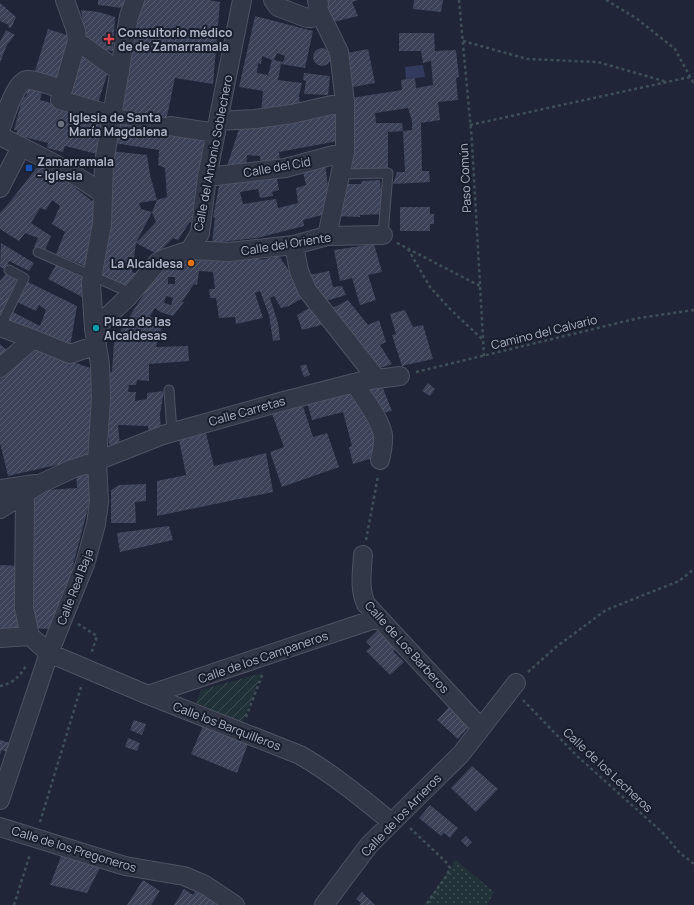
<svg xmlns="http://www.w3.org/2000/svg" width="694" height="905" viewBox="0 0 694 905" font-family="Manrope,sans-serif">
<style>
.park{fill:url(#park-dots)}
.garden{fill:url(#garden-furrows)}
.water{fill:#323b5d}
.building{fill:url(#building-hatch);fill-rule:evenodd}
.lines{fill:none;stroke-linecap:round;stroke-linejoin:round}
.service-casing{stroke:#4e5363;stroke-width:11}
.pedestrian-casing{stroke:#4e5363;stroke-width:15}
.minor-casing{stroke:#4e5363;stroke-width:20}
.path{stroke:#3f4f57;stroke-width:2.5;stroke-dasharray:3 3;stroke-linecap:butt}
.service{stroke:#333848;stroke-width:9}
.pedestrian{stroke:#333848;stroke-width:13}
.minor{stroke:#333848;stroke-width:18}
.health-dot{fill:#e0444e;stroke:#191e2d;stroke-width:1.5}
.worship-dot{fill:#6b7280;stroke:#191e2d;stroke-width:1.5}
.transit-dot{fill:#1a4fb4;stroke:#191e2d;stroke-width:1.5}
.food-dot{fill:#e8710a;stroke:#191e2d;stroke-width:1.5}
.culture-dot{fill:#0f9aa8;stroke:#191e2d;stroke-width:1.5}
.labels{text-anchor:middle;dominant-baseline:central;stroke-width:4;stroke-linejoin:round;paint-order:stroke}
.poi-label{font-size:12px;font-weight:bold;fill:#aeb2c5;stroke:#191e2d;text-anchor:start}
.street-label{font-size:12px;fill:#aeb2c5;stroke:#191e2d}
</style>
<defs>
<pattern id="park-dots" width="8" height="8" patternUnits="userSpaceOnUse"><rect width="8" height="8" fill="#223239"/><path d="M2 2h.1M6 6h.1" fill="none" stroke="#404d54" stroke-width="1.8" stroke-linecap="round"/></pattern>
<pattern id="garden-furrows" width="10" height="10" patternUnits="userSpaceOnUse"><rect width="10" height="10" fill="#223239"/><path d="M-1 1l2-2M0 10L10 0M9 11l2-2" fill="none" stroke="#404d54"/></pattern>
<pattern id="building-hatch" width="6" height="6" patternUnits="userSpaceOnUse"><rect width="6" height="6" fill="#3c4358"/><path d="M-1 1l2-2M0 6l6-6M5 7l2-2" fill="none" stroke="#565c6e"/></pattern>
</defs>
<rect width="100%" height="100%" fill="#202638"/>
<!-- park -->
<path class="park" d="M456,860l38,32 -7,13h-63z"/>
<!-- garden -->
<path class="garden" d="M262,673l-19,49 -47,-19 5,-13z"/>
<!-- water -->
<path class="water" d="M423,65l2,12 -19,2 -1,-12z"/>
<!-- building -->
<path class="building" d="M98,0h27l-2,8 -25,-3z
M141,0h67l12,2 -7,82 -38,-6 -9,43 -48,-9z
M325,0h33l-6,2 6,14 -25,6z
M414,0h29l-2,12 -28,-3z
M0,3l16,14 -5,11 -3,-1 1,-2 -9,-4z
M81,10l18,2 16,5 -2,34 -26,-4z
M255,16l58,15 -8,37 -24,-4 -3,16 24,3 -3,12 1,15 -39,4 2,-23 -24,-4zM277,53l8,3 -2,6 -9,-2zM262,56l10,4 -4,15 -11,-2 1,-10 3,1z
M48,29l28,9 -15,45 -27,-9z
M6,30l9,5 -8,10 -7,18v-21z
M399,33h35l1,18 21,-1 3,27 -3,1 2,22 -20,2 2,18 -19,3 1,48h7l1,11 -37,2 4,-12h8l-2,-41 9,-1v-9l-4,-13 -33,5 1,10h26l1,8 -15,1v38l-36,1 -1,-73 51,-8 -1,-10 14,-2 1,10 17,-3 -2,-24 -8,2 -2,-12h-22z
M313 57a9 9 0 1 1 18 0a9 9 0 1 1-18 0Z
M368,49l7,34 -22,4 -5,-3 -6,-30z
M83,54l24,21 -9,28 -28,-9z
M304,73l26,3 -2,19 -24,-1 2,-13 -3,-1z
M29,84l14,4 -3,12 67,18 -10,36 -32,-8 -2,6 -16,-4 1,-5 -32,-8 1,-5h-3l9,-34 3,1z
M336,108l7,32 -64,12 1,10 -19,4 -1,-10 -13,-1 -1,12 -20,2 14,-43z
M118,121l87,19 -14,82 -2,1 -11,17 -5,-2 -16,16 -21,-11 20,-21 -4,-10 -16,31 -4,29 5,2 -11,12 -27,-10 6,-45 7,-31 -3,-33 1,-16 37,4 3,20 7,25 10,-3 -2,-29 -7,-3 1,-15 -45,-7zM157,200l-5,12 -11,-3 -2,-6z
M325,161l4,36 -3,17 -23,6 1,6 -47,12 -45,5 3,-25 -2,-1 7,-36 56,-8 3,17 -7,2 1,4 -13,2 -2,-9 -18,3 3,12 33,-5 2,9 20,-5 -2,-15 10,-3 -4,-18z
M41,162l58,44 -9,62 -34,-14 9,-22 -13,-8 8,-18 -8,-6 -6,10 -6,-2 -9,15 20,13 -6,14 -11,-3 4,-9 -13,-5 -6,8 -19,-12v-16l9,-10z
M380,180l3,34 -23,1v2l-25,-1 4,-32h22l1,-3z
M400,207h30v7h4v10h-4v7h-30z
M1,243l33,20 -5,8 -20,-10 -4,8 -5,-2z
M374,244l8,28 -14,3 8,25 -16,5 -8,-27 -12,3 -6,-31z
M279,256l27,40 -17,10 -8,2 -7,-12 -4,2 8,25 2,17 -7,1 -4,-26 -9,-24 -5,2 8,25 -27,6 -1,-7 -16,1 -3,-20h-6l-1,-9h6l-2,-17 -14,-1 -2,14 -3,-1 -12,18h2l-11,14 -13,-4 -5,-4 -5,8 12,10 -6,21 32,-1 1,15 -40,3v17l-12,-1 -1,5h-7l-1,7h8l-1,9 12,-2v-6l17,-2 -4,23 1,19 -12,4 -1,-11 -30,-1 2,22 -10,3 -3,-26 2,-52h3l2,-31 49,-77 30,-6 66,-1 1,3zM168,277h7v7h-7zM166,296l7,2 -2,7 -7,-2z
M57,263l31,18 -6,16 -34,-18z
M8,271l15,8 -23,41v-39z
M329,271l4,16 9,-1 4,9 -27,8 -15,-27z
M28,282l49,24 -8,47 -63,-29 7,-12 27,14 6,-16 -7,-5 -3,6 -19,-9z
M348,300l20,25 11,-5 7,22 -6,3 12,19 -15,5 -50,-58z
M313,306l12,18 -23,6 -5,-15z
M405,310l8,17 10,-2 10,34 -31,7 -10,-31 4,-1 -6,-20z
M36,343l34,18 26,9 -9,88 -79,18 -8,-33v-64z
M0,344l11,10 -11,10z
M306,364l4,11 -6,2 -4,-11z
M428,383l7,6 -5,7 -8,-5z
M382,386l10,25 -16,3 -10,-25z
M349,387l3,11 12,8 11,21 1,30 -23,7 -4,-17 3,-1 -9,-34 -31,8 -6,-21z
M301,400l12,37 14,-4 12,34 -57,20 -12,-35 14,-5 -13,-36z
M205,429l9,37 52,-13 7,39 -116,24v-35l29,-6 -8,-40z
M76,470l18,2 -2,21 -26,99 -17,37 -18,-1 1,-137 45,-3z
M146,484v17l-11,1 1,21h-25v-33l8,-5z
M169,526l4,14 -53,12 -3,-19z
M0,565l21,1v65l-21,1z
M378,630l18,18 -3,3 11,11 -14,13 -24,-24 5,-4 -5,-5z
M451,705l21,18 -14,16 -21,-19z
M134,720l12,4 -4,11 -12,-5z
M203,726l45,18 -11,29 -46,-19z
M128,738l12,5 -3,8 -12,-4z
M0,740l10,3 -3,9 -5,-2 -2,5z
M472,766l26,23 -22,23 -25,-24z
M430,805l28,23 -8,10 -6,-5 -3,3 -22,-18z
M466,836l6,6 -5,5 -6,-6z
M63,851l38,15 -14,27 -37,-8z
M143,880l17,11 -9,14h-24z
M197,888l22,14 -2,3h-43l10,-16 9,6z
M362,892l13,13h-16l2,-2 -5,-4z"/>
<g class="lines">
<!-- service casing -->
<g class="service-casing">
<path id="service" d="M341,174l47,-1 -5,62
M38,252l93,41
M0,327l24,-49 -15,-8
M169,390l3,42"/>
</g>
<!-- pedestrian casing -->
<g class="pedestrian-casing">
<path id="pedestrian" d="M112,115l58,11"/>
</g>
<!-- minor casing -->
<g class="minor-casing">
<path id="minor" d="M65,0l11,31 1,10 -17,59 52,15
M273,0l5,7 29,11h5l4,-4 3,-10 -2,-3
M318,9l21,43 6,50v50l-18,84
M77,41l43,31
M218,121l37,-2 37,-5 53,-12
M170,126l46,7
M0,131c4,-11 15,-50 27,-51 10,-1 27,7 36,10
M0,136c35,18 71,34 103,58
M207,177l78,-9 60,-16
M0,188l21,-41
M294,245l5,26 8,19 70,89
M190,250l39,2 65,-7 33,-9 56,-1
M0,327l33,12 37,15 27,-9
M94,329l34,-32 30,-35 5,-3 27,-9 10,-17 7,-56 35,-177
M0,368l33,-29
M354,383c9,14 26,35 29,52 1,8 -1,16 -3,25
M0,489l35,-5
M25,493l-1,115 6,28
M0,509l42,-26 30,-14 25,-8 66,-26 121,-34 78,-20 38,-5
M363,555c-1,17 -4,34 3,49l115,124
M0,638l30,-2 19,17 99,42 152,60c33,19 62,43 91,67
M148,695l230,-77
M0,800l49,-147 36,-89 11,-40 3,-22 -2,-41 4,-62 -1,-35 -6,-35 -3,-46 11,-59 2,-61 25,-147 6,-16
M0,827l125,39 59,10 21,9 30,20
M324,905l45,-60 92,-91 55,-71"/>
</g>
<!-- path -->
<path class="path" d="M459,0l13,142 12,214
M606,0l30,18 39,31 19,35
M463,41l64,18 71,3 69,20
M470,125l220,-48
M397,243l83,43
M408,249l22,38 21,23 31,29
M416,372l223,-54 55,-8
M366,540l12,-64
M78,624l19,12 -6,18
M528,672l28,-25 50,-37 73,-29 15,-12
M0,686c13,-2 21,-11 27,-22
M523,700l54,56 86,77 17,20 14,11
M246,717l17,-44
M40,822l42,-138
M410,828l36,34 4,6 -3,7 -21,30
M14,905l16,-51"/>
<!-- service -->
<use href="#service" class="service"/>
<!-- pedestrian -->
<use href="#pedestrian" class="pedestrian"/>
<!-- minor -->
<use href="#minor" class="minor"/>
</g>
<!-- markers -->
<path class="health-dot" d="M107 33h4v4h4v4h-4v4h-4v-4h-4v-4h4z"/>
<circle class="worship-dot" cx="61" cy="124" r="4"/>
<rect class="transit-dot" x="25" y="164" width="8" height="8" rx="2"/>
<circle class="food-dot" cx="191" cy="263" r="4"/>
<circle class="culture-dot" cx="96" cy="328" r="4"/>
<g class="labels">
<!-- poi labels -->
<g class="poi-label">
<text x="118" y="32">Consultorio médico<tspan x="118" dy="14">de de Zamarramala</tspan></text>
<text x="69" y="117">Iglesia de Santa<tspan x="69" dy="14">María Magdalena</tspan></text>
<text x="37" y="161">Zamarramala<tspan x="37" dy="14">- Iglesia</tspan></text>
<text x="183" y="263" text-anchor="end">La Alcaldesa</text>
<text x="104" y="321">Plaza de las<tspan x="104" dy="14">Alcaldesas</tspan></text>
</g>
<!-- street labels -->
<g class="street-label">
<text transform="translate(213 153) rotate(-79)">Calle del Antonio Soblechero</text>
<text transform="translate(277 167) rotate(-10)">Calle del Cid</text>
<text transform="translate(465 178) rotate(-93)">Paso Común</text>
<text transform="translate(286 244) rotate(-9)">Calle del Oriente</text>
<text transform="translate(544 332) rotate(-14)">Camino del Calvario</text>
<text transform="translate(247 411) rotate(-16)">Calle Carretas</text>
<text transform="translate(75 587) rotate(-69)">Calle Real Baja</text>
<text transform="translate(407 647) rotate(48)">Calle de Los Barberos</text>
<text transform="translate(263 657) rotate(-19)">Calle de los Campaneros</text>
<text transform="translate(227 726) rotate(21)">Calle los Barquilleros</text>
<text transform="translate(608 770) rotate(43)">Calle de los Lecheros</text>
<text transform="translate(401 815) rotate(-46)">Calle de los Arrieros</text>
<text transform="translate(74 849) rotate(17)">Calle de los Pregoneros</text>
</g>
</g>
</svg>
